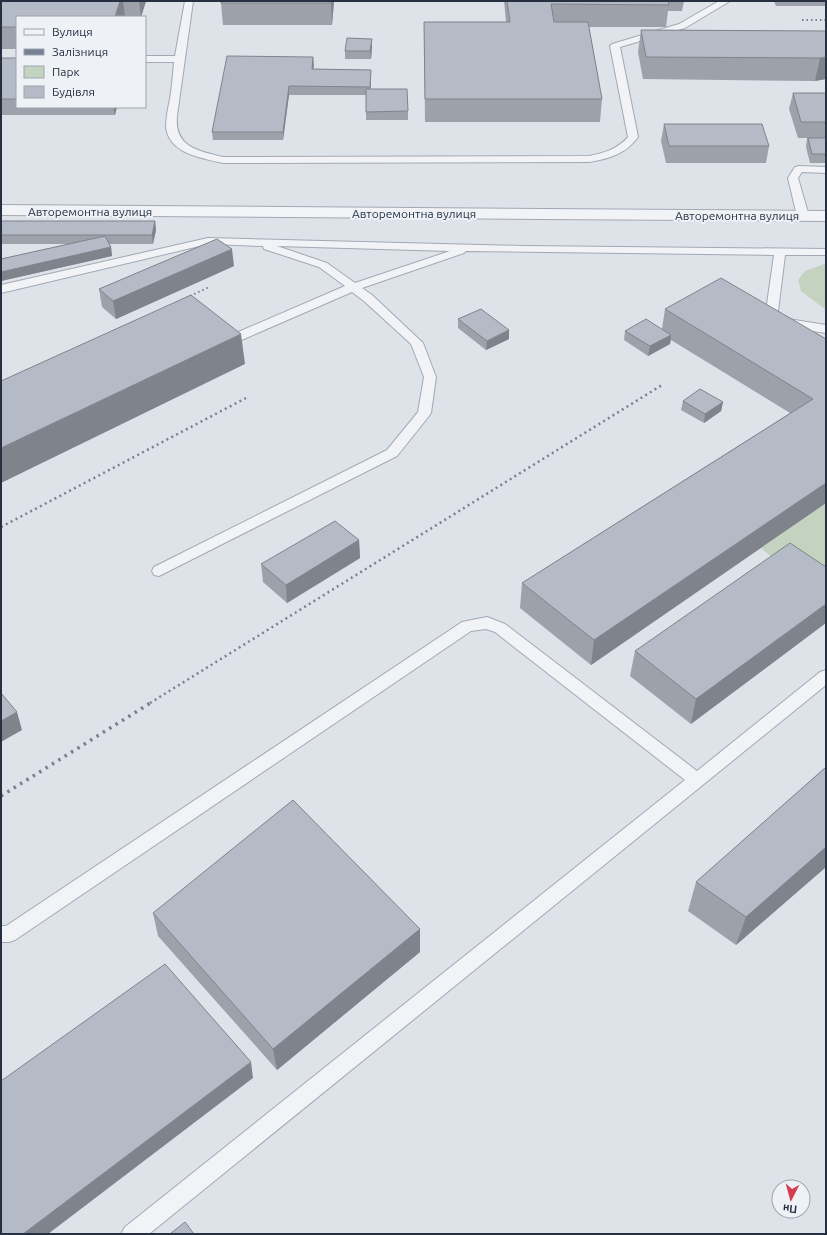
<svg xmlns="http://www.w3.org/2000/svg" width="827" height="1235" viewBox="0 0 827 1235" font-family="Ubuntu,sans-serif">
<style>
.green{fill:#c4d3bf}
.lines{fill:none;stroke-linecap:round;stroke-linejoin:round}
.service-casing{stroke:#a3a9b3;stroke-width:2}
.minor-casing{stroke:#a3a9b3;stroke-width:2}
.service{fill:#f1f3f7;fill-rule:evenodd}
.minor{fill:#f1f3f7;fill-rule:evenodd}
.rail-far2{stroke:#778193;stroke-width:2;stroke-dasharray:1.5 3;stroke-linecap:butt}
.rail-far1{stroke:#778193;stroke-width:2.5;stroke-dasharray:2 3.5;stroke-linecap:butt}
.rail{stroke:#778193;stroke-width:3.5;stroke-dasharray:2.5 5;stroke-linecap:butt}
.wall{fill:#9ca1aa}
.shaded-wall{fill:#7f838b}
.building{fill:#b5bbc6;stroke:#7f838b}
.labels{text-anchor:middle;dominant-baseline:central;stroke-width:4;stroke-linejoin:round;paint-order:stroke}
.far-street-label{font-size:12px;fill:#263041;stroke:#eef1f6}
</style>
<rect width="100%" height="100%" fill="#dee2e9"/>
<!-- green -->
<path class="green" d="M824,264h2v46l-25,-19 -3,-11 7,-9z
M826,503v94l-42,-29 -23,-20z"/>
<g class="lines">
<!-- service casing -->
<g class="service-casing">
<path id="service" d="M185,1h8l-16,115c-3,31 21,35 46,41l366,-1c15,-3 29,-7 39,-19l-18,-91 2,-2 67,-20 40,-23h11l-45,27 -65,19 18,90c-12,17 -30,22 -49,25l-366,1c-21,-5 -54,-9 -57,-36 0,-9 2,-19 4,-28 2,-12 3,-25 4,-37h-29v-6h30z
M799,166l27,1v6l-24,-1 -4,6 11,38 -6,3 -6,-3 -9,-38 7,-11z
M208,238l315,8 303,3v6h-41l-7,56 4,7 44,7v8l-35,-5 -18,-5 -7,-12 8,-56 -308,-4 -2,2 -102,35 10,7 51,48 13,34 -5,36 -2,3 -32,40 -238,120 -5,-1 -2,-4 2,-4 233,-117 31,-38 6,-35 -13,-33 -47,-43 -12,-9 -115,50h-8l-2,-3 2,-3 116,-50 -26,-19 -55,-18 -1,-3 -55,-2 -207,49v-8zM277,246l173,5 -95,32 -28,-20z
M487,617l18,7 192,147 123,-99 6,-2v15l-677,549h-28l4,-7 560,-447 -190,-148 -9,-3 -15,2 -456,309 -6,2h-8v-16h5l456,-304z"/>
</g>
<!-- minor casing -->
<g class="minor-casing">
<path id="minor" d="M1,205l825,6v10l-825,-6z"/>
</g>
<!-- service -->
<use href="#service" class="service"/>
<!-- minor -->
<use href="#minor" class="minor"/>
<!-- rail-far2 -->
<path class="rail-far2" d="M802,20h24
M182,300l27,-13"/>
<!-- rail-far1 -->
<path class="rail-far1" d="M1,527l245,-129
M150,703l512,-318"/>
<!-- rail -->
<path class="rail" d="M1,796l151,-94"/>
</g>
<!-- wall -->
<path class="wall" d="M1,1h145l-5,16h-124v32h-16z
M334,1l-2,24h-109l-2,-22z
M504,1h180l-2,10h-14l-2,16h-77l13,72 -2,23h-175l-1,-100h82z
M774,1h52v5h-50z
M641,30l185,1v48l-11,2 -172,-2 -5,-27z
M372,47l-1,12h-26v-8z
M313,57v12l58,1v19l37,22v9h-42v-25h-77l-6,45h-70l-1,-8z
M1,58h16v49h100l-2,8h-114z
M793,93h33v70h-16l-4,-16 1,-9h-9l-9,-29z
M664,124l105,22 -3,17h-100l-5,-22z
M1,221h154l1,9 -3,14h-44l2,3 1,9 -111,25v-22l67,-15h-67z
M234,266l-118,53 -14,-12 -3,-18z
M665,309l161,30v164l-235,162 -71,-57 2,-25 268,-170 -119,-73 -1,4 -22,12 -24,-16 1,-9 37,-2z
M458,319l51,11v9l-23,11 -28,-22z
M683,401l40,1 -2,9 -17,12 -23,-13z
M359,540l1,18 -73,45 -24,-21 -2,-18z
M826,567l-135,157 -61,-48 5,-25z
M826,767v100l-90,78 -48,-34 8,-29z
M153,913l267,16v23l-143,118 -119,-134z"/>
<!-- shaded-wall -->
<path class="shaded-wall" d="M120,1h3l2,16h-10z
M139,1h7l-5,16z
M331,1h3l-2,24 -1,-22z
M372,39v8l-1,12 -1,-8z
M313,57l1,8 -2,13v-9z
M826,57v22l-11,2 5,-23z
M371,70v8l-1,17v-8z
M289,86v9l-6,45v-8z
M113,107h4l-2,8z
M155,221l1,9 -3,14 -1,-9z
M111,247l1,9 -111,25v-9z
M232,249l2,17 -118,53 -3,-18z
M509,330v9l-23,11 1,-9z
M241,334l4,30 -244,119v-35z
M671,335l-1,9 -22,12 2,-10z
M723,402l-2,9 -17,12 1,-9z
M826,483v20l-235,162 3,-25z
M359,540l1,18 -73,45 -1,-18z
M826,604v19l-135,101 5,-25z
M17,712l5,18 -21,12v-21z
M826,847v20l-90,78 10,-28z
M420,929v23l-143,118 -4,-21z
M251,1062l2,16 -205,156h-25z"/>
<!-- building -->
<path class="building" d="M1,1h119l-5,16h-98v10h-16z
M221,1h110v2h-110z
M507,1h161l1,4 -118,-1 3,18h34l14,77h-177l-1,-77h86z
M641,30l185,1v26l-6,1 -174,-1z
M347,38l25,1 -2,12h-25z
M227,56l86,1 -1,12 59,1 -1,17 -81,-1 -6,46h-71z
M1,58h16v41h-16z
M366,89h41l1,22 -42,1z
M793,93h33v29h-25z
M664,124h98l7,22h-100z
M808,138h18v16h-14z
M1,221h154l-3,14h-151z
M105,236l6,11 -110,25v-13z
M217,239l15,10 -119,52 -14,-12z
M721,278l105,61v144l-232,157 -72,-57 291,-184 -148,-90z
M191,295l50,39 -240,114v-67z
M481,309l28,21 -22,11 -29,-22z
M646,319l25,16 -21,11 -25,-15z
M700,389l23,13 -18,12 -22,-13z
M335,521l24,19 -73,45 -25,-21z
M790,543l36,24v37l-130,95 -61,-48z
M1,693l16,19 -16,9z
M826,767v80l-80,70 -50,-35z
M293,800l127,129 -147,120 -120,-136z
M165,964l86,98 -228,172h-22v-153z
M185,1222l9,12h-24z"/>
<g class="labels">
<!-- far-street labels -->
<g class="far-street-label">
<text x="90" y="211">Авторемонтна вулиця</text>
<text x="414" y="213">Авторемонтна вулиця</text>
<text x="737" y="215">Авторемонтна вулиця</text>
</g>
</g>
<!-- border -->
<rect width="827" height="1235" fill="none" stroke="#263041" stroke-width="4"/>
<!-- legend -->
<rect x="16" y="16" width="130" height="92" fill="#eef1f6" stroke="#9ea4ae"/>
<rect x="24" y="29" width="20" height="6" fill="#f1f3f7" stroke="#9ea4ae"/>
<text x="52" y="36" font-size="12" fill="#263041">Вулиця</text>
<rect x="24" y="49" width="20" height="6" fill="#778193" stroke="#9ea4ae"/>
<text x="52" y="56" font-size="12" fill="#263041">Залізниця</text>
<rect x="24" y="66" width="20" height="12" fill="#c4d3bf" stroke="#9ea4ae"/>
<text x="52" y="76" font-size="12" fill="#263041">Парк</text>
<rect x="24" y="86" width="20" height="12" fill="#b5bbc6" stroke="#9ea4ae"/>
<text x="52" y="96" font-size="12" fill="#263041">Будівля</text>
<!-- north arrow -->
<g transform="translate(791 1199) rotate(186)"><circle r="19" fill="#eef1f6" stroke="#9ea4ae"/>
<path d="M0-3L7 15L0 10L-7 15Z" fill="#d63b50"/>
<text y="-6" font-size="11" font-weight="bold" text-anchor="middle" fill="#263041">Пн</text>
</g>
</svg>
